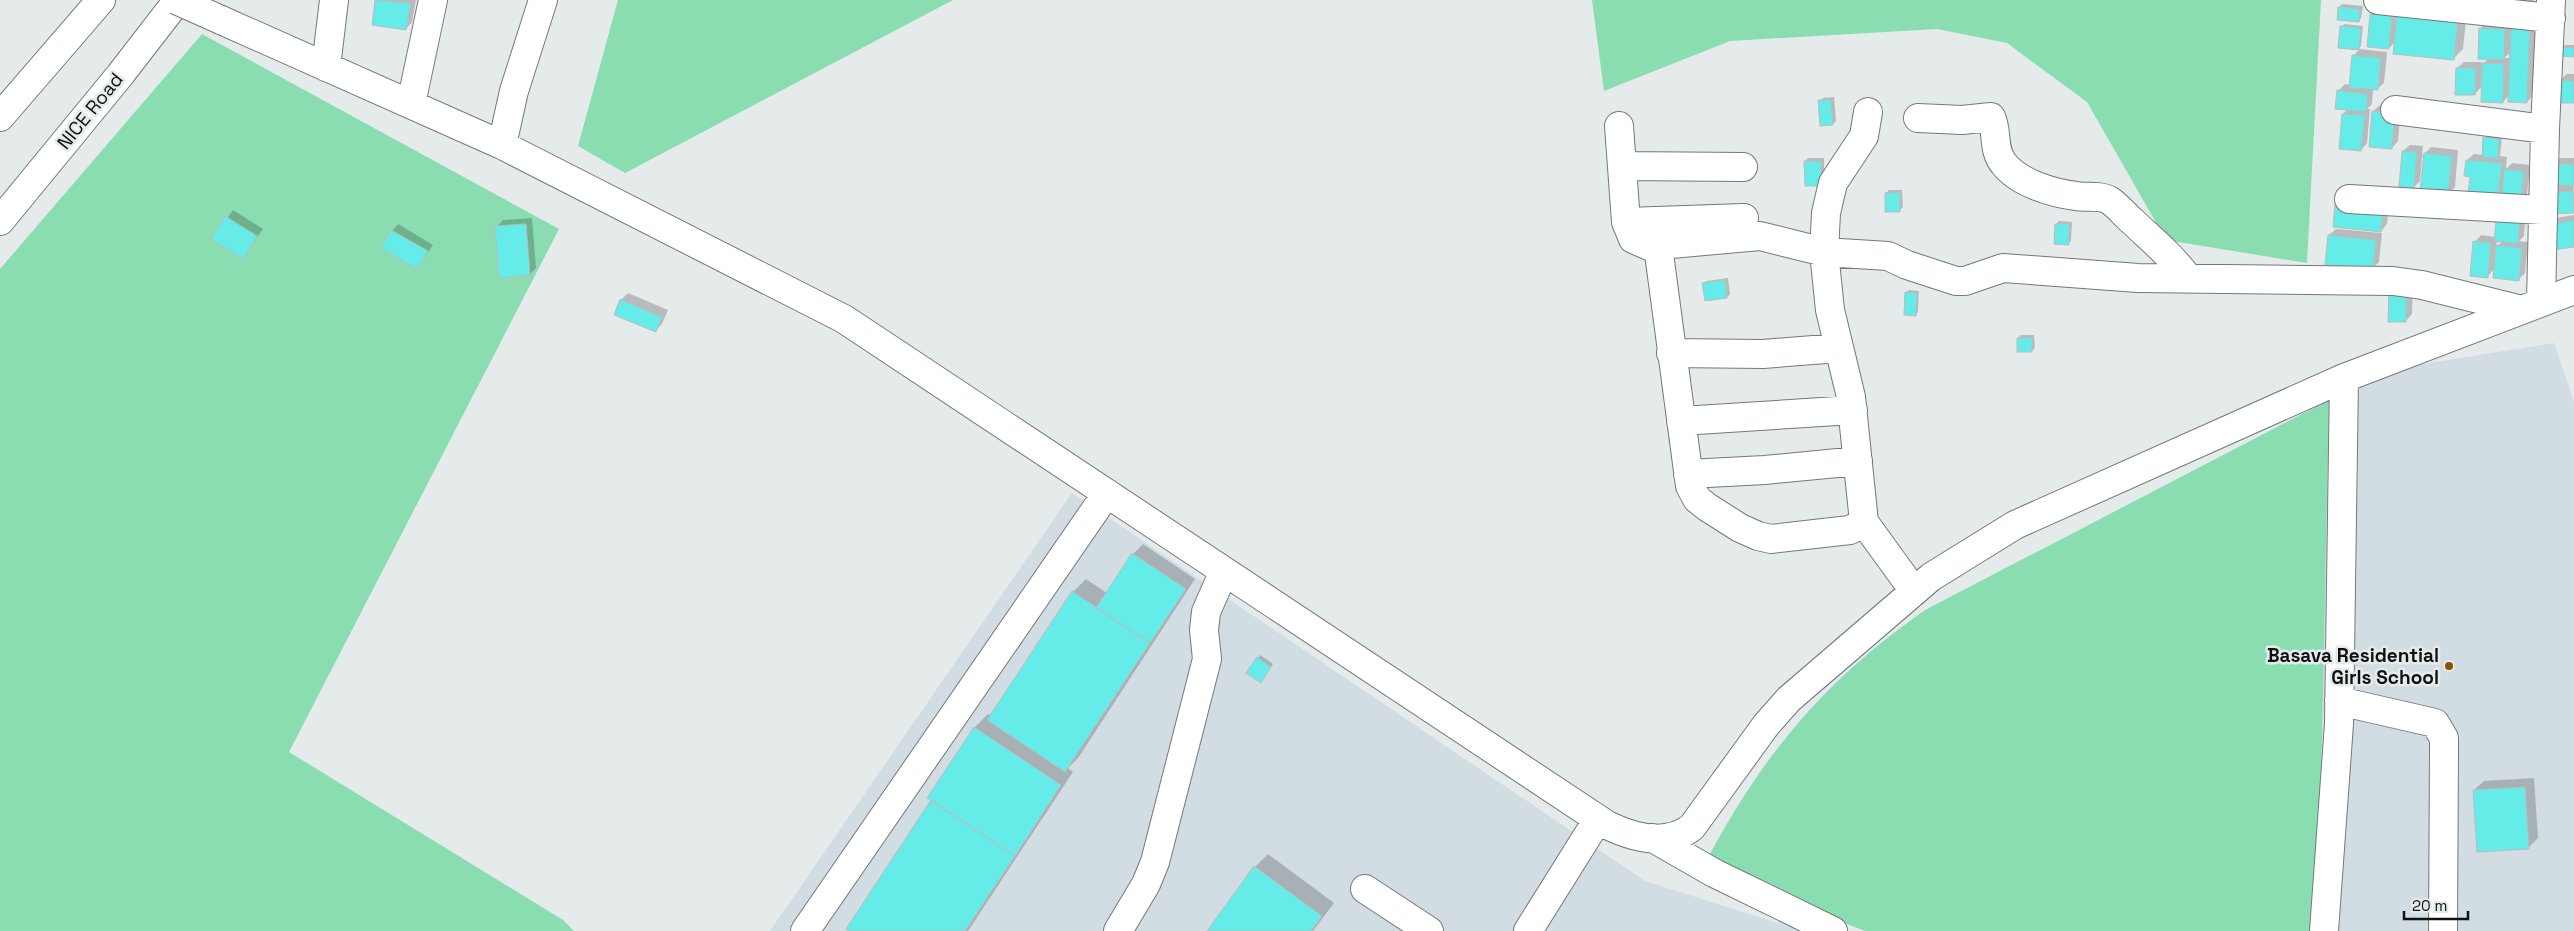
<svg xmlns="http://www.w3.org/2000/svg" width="2574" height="931" viewBox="0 0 2574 931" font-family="'Space Grotesk',sans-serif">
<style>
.built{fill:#d1dde3}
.green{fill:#8addb1}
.shadow{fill:#0003;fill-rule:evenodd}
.building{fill:#65ece8;stroke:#b9bdbd}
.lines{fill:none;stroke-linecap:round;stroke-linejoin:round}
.minor-casing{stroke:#747879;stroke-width:30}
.highway-casing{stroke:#747879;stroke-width:30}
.minor{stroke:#fff;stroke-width:28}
.highway{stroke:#fff;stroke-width:28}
.minor-bridge-casing{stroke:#747879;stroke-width:30;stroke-linecap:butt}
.minor-bridge{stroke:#fff;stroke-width:28}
.poi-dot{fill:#894f07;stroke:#e5eaeb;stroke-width:2}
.labels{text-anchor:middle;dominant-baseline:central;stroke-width:5;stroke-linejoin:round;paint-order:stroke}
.street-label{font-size:19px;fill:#101212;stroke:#e5eaeb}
.poi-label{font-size:19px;font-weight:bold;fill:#101212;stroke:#e5eaeb;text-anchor:end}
</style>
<rect width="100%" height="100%" fill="#e5eaeb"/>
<!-- built -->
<path class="built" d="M2554,343l20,59v529h-256l11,-531 82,-34z
M1072,493l573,388 158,50h-1033z"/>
<!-- green -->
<path class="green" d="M618,0h335l-328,173 -47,-27z
M1592,0h729l-14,263 -141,-23 -79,-138 -80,-59 -70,-14 -207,12 -126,50z
M202,34l357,195 -270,523 274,168 11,11h-574v-662z
M2329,400l-11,531h-453l-72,-28 -83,-49c56,-104 118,-176 215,-244z"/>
<!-- shadow -->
<path class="shadow" d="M377,0h39l-4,22 -6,7 -33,-5z
M2455,0h79l-5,5z
M2342,4l21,2 -2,12 -2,3 -20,-14z
M2378,8l89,2 -4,39 -10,10 -57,-18 -7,7 -18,-33z
M2536,17l-3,78 -6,7 -18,-7 -6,7 -21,-16 -7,8 -18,-26 7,-6h18v3l7,-7 -9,-29 6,-7zM2511,52l-1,6h-6z
M2344,24l19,2 -2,20 -3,3 -16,-22z
M2565,45h9v11l-12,-8z
M2360,49l27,3 -3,31 -7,6h-4l-1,15 -5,5h3l-3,34 -6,7 -18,-36 5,-5 -10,-18 7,-7 6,1 2,-29z
M2567,74h7v28l-14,-22z
M1834,97l2,24 -3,3 -13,-23 3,-3z
M2380,105l21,2 -3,34 -6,7 -19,-37z
M2487,135l15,1 -2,20 7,1 -1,12 6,-6 18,2 -3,30 -6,7 -17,-12 -6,6 -27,-20 -4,-16 7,-6 9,1 2,-17z
M2410,145l13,1 -1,10 9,-9 27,3 -3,37 -7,7 -24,-37h-2l-2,24 -7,7 -10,-37z
M1808,158h16v23l-19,-20z
M2560,158h14l-1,54 -22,-19 9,-9 -7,-20z
M1889,190h13l1,17 -3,3 -14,-17z
M2343,198l46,4 -2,22 -6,7 -45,-27z
M2526,208l-2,28 -5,5 9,1 -3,31 -7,7 -22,-12 -9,8 -12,-34 6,-7 15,2zM2497,240l6,1 -7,6z
M233,210l30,19 -20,28 -30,-19z
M2574,215v30l-20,4 2,-31z
M532,218l4,50 -6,6 -33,-47 6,-7z
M2059,221l13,1 -1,19 -3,3 -12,-20z
M398,224l35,21 -16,23 -25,-37z
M2336,229l46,4 -3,29 -6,6 -44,-33z
M1728,278l2,16 -3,3 -23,-13 3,-3z
M2413,282l-1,32 -6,7 -17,-1z
M1909,290l10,1 -1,21 -3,3 -9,-22z
M628,293l40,17 -6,14 -7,7 -34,-31z
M2021,335h13l1,13 -3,3 -14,-13z
M1143,544l52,35 -117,179 -10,10 5,4 -105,159h-117l82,-131 -4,-3 46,-70 13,-13 3,2 82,-124 13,-13 21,14 26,-39z
M1260,655l13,9 -10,14 -5,-20z
M2534,778l4,60 -10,10 -54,-58 10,-9z
M1268,854l66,49 -21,28h-104l46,-64z"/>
<!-- building -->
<path class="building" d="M375,0l36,3 -5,27 -34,-5z
M2338,7l22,2 -1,13 -22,-2z
M2370,14l22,2 -3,33 -22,-2z
M2397,14l61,6 -4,40 -61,-6z
M2511,23l19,1 -3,79 -19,-1z
M2340,26l21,2 -2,22 -21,-2z
M2479,28l26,1 -1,31 -26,-1z
M2560,47l14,1v9l-14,-1z
M2352,55l29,3 -3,32 -29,-2z
M2482,63l22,1 -1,39 -22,-1z
M2456,68h20l-1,27h-20z
M2559,80l15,1v22h-16z
M2337,90l31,4 -2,18 -31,-3z
M1818,100h13l2,25 -13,1z
M2372,111l23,2 -3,36 -23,-2z
M2342,114l23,1 -4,36 -22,-2z
M2483,137l16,2 -1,20 -16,-2z
M2402,151l15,1 -3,37 -15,-2z
M2424,153l28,3 -4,39 -28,-3z
M2466,160l36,3 -4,34 -30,-3 2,-17 -6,-1z
M1804,161h17l1,25h-17z
M2552,164h22v22l-22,-1z
M2504,169l20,2 -3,32 -20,-2z
M2573,191l1,22 -23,1 -1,-22z
M1900,192v20h-15v-19z
M2335,204l49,4 -3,24 -48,-5z
M2497,212l23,2 -2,30 -24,-3z
M225,216l32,20 -14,23 -32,-20z
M2574,220v27l-21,3 -5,-25z
M526,224l4,51 -31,3 -4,-52z
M2055,224h14v21l-15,-1z
M391,230l37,21 -11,18 -36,-21z
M2328,235l48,5 -3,30 -48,-5z
M2473,241l18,2 -3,35 -18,-2z
M2496,245l26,3 -3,33 -26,-3z
M1725,280l2,18 -22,3 -3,-18z
M2389,287l18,1 -1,34h-18z
M1905,292l12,1 -1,23 -12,-1z
M620,299l42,18 -6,15 -42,-17z
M2032,337v15h-15v-14z
M1132,553l54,36 -36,54 -54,-35z
M1072,591l78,52 -85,129 -78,-52z
M1257,657l14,10 -10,16 -15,-10z
M974,727l87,58 -46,71 -88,-58z
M2525,787l4,62 -52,3 -4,-62z
M931,800l84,56 -50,75h-116l-3,-2z
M1254,866l68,50 -11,15h-104z"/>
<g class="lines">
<!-- minor casing -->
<g class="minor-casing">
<path id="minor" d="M2378,0l173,18
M221,20l281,125 342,174 763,506c27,13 60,22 85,2l74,-102 23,-26 142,-122 84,-52 329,-147 230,-88
M326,67l8,-67
M411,104l22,-104
M2395,110l150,19
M1868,112l-4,24 -31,47 -7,30 -2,39 6,58 21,87 13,125 50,69
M1918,118l44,2 29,-3c7,14 1,33 13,47 15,19 48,29 72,32 10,2 24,-1 33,4 8,5 16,15 23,21 20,19 40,35 56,57
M1619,126l7,96 7,17 16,7 111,-10 64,16 64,4 19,9 49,16h9l38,-13 135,10 255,3 29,4 100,25
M502,145l12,-54 29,-91
M1622,166l121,1
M2349,199l193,11
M1626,222l118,-4
M1658,246l32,240 7,13 10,8 33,21 18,8 13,3 79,-9 14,-8
M2541,302l4,-173 6,-129
M1671,353l92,1 76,-6
M1681,421l172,-11
M1688,474l77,-4 93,-9
M2339,701l96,22 9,15v10l-1,183
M1653,838l61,35 119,58
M1365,889l64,42
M805,931l302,-438
M1118,931l28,-47 9,-22 52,-203 -3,-29 2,-18 18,-41
M1528,931l70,-112
M2324,931l15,-207 5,-346"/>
</g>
<!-- highway casing -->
<g class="highway-casing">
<path id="highway" d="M0,117l101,-117
M0,221l120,-146 58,-75"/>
</g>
<!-- minor -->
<use href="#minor" class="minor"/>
<!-- highway -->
<use href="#highway" class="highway"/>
<!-- minor-bridge casing -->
<g class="minor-bridge-casing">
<path id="minor-bridge" d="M176,0l45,20"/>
</g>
<!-- minor-bridge -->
<use href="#minor-bridge" class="minor-bridge"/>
</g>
<!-- markers -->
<circle class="poi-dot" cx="2449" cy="666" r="5"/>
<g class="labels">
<!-- street labels -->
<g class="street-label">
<text transform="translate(90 111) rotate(-51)">NICE Road</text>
</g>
<!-- poi labels -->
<g class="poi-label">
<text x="2439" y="655">Basava Residential<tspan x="2439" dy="22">Girls School</tspan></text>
</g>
</g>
<!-- scale -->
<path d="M2404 911v8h64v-8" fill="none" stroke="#101212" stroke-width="2.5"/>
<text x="2412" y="911" font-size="15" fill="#101212" stroke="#e5eaeb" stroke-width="4" paint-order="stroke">20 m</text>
</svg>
